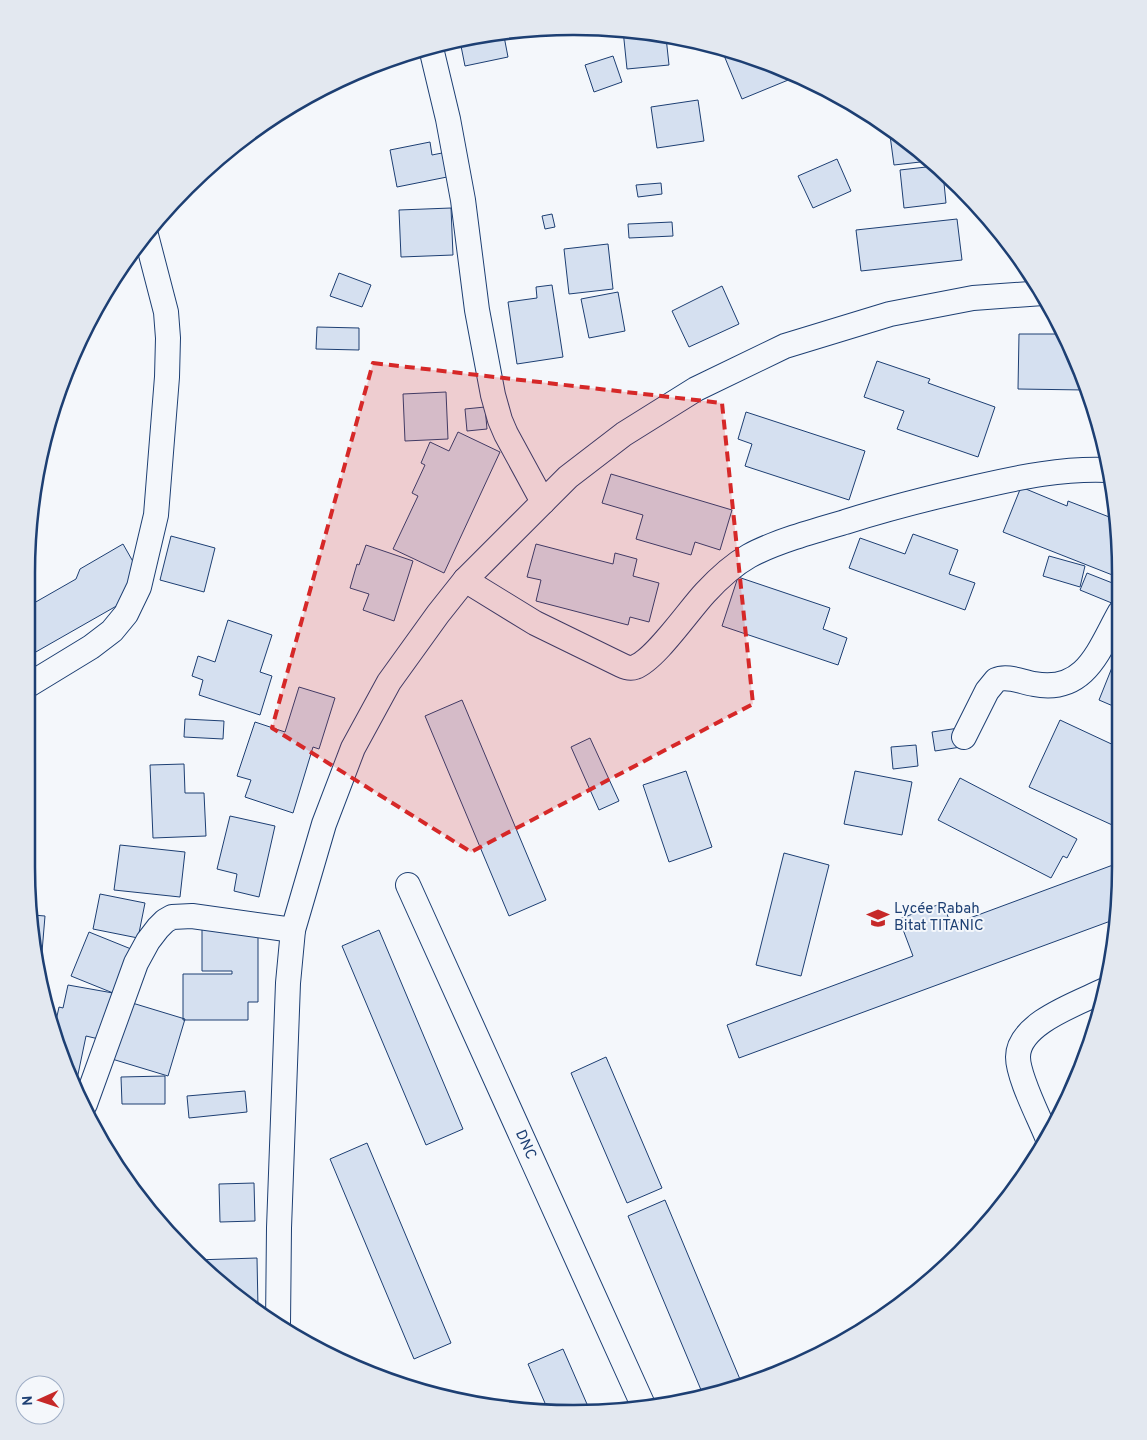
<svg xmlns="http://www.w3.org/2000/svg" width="1147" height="1440" viewBox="0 0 1147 1440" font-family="Overpass,sans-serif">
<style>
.building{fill:#d5e0f0;stroke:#1d3f73}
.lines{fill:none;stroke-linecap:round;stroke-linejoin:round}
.street-casing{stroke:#1d3f73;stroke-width:26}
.street{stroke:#f4f7fb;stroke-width:24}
.marked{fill:#d62828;fill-opacity:0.2;stroke:#d62828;stroke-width:4;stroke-dasharray:10 6;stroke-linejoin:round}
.labels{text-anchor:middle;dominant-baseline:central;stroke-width:4;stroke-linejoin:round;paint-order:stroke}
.poi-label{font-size:15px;fill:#1d3f73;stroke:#f4f7fb;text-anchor:start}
.street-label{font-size:15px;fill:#1d3f73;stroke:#f4f7fb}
.rim{fill:none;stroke:#1d3f73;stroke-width:2.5}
</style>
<rect width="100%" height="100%" fill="#f4f7fb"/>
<!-- building -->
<path class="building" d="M623,30l43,7 3,28 -42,4z
M503,31l5,26 -43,9 -5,-25z
M730,50l68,26 -56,23 -19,-46z
M613,56l9,26 -28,10 -9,-27z
M698,100l6,41 -47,7 -6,-41z
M889,128l18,12 22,21 -35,4z
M430,142l2,13 20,-4 5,24 -60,12 -7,-37z
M837,159l14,32 -38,17 -15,-32z
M935,166l8,7 3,30 -42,5 -4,-38z
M661,183l1,11 -24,3 -2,-12z
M451,208l2,47 -52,2 -2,-47z
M552,214l3,13 -10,2 -3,-13z
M957,219l5,41 -101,11 -5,-41z
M672,222l1,14 -44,2 -1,-14z
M608,244l5,45 -44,5 -5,-45z
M339,273l32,12 -9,22 -32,-11z
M552,285l11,72 -46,7 -9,-62 29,-4 -1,-11z
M722,286l17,38 -50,23 -17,-36z
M618,292l7,39 -36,7 -8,-39z
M317,327l42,1v22l-43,-1z
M1019,334h43l23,56 -67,-1z
M877,361l53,18 -2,4 67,24 -17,50 -81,-28 7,-18 -40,-14z
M446,392l2,47 -43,2 -2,-47z
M485,407l2,22 -20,2 -2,-22z
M746,412l119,39 -16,49 -104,-34 7,-22 -14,-5z
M458,432l42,20 -56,121 -51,-24 25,-53 -6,-3 13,-28 -4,-2 9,-21 19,9z
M611,474l121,36 -12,40 -25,-8 -4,13 -55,-16 7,-24 -41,-12z
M1021,487l46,19 1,-5 49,19 3,17v41l-117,-46z
M913,534l45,16 -9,24 26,9 -10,27 -116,-42 11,-30 45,16z
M171,536l44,12 -11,44 -44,-12z
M123,544l25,44 -121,69v-50l49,-28 4,-10z
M536,544l77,20 2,-11 22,6 -4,17 26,7 -10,39 -19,-5 -2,8 -92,-24 5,-21 -14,-3z
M366,545l47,16 -19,60 -31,-11 6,-16 -19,-6 7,-24 2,1z
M1049,556l36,10 -5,21 -37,-11z
M1087,573l33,13 -1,20 -39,-16z
M738,577l92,31 -7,21 24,9 -9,27 -116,-39z
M228,620l44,15 -12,37 12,4 -12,39 -61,-20 4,-15 -11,-4 6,-20 17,6z
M1115,660l5,1v48l-21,-9z
M299,687l36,11 -16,51 -6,-2 -20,66 -48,-16 6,-17 -14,-4 18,-54 30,10z
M462,700l84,200 -37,16 -84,-200z
M185,719l39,2 -1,18 -39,-2z
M1060,720l60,28 1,81 -92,-42z
M959,728l2,19 -26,4 -3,-19z
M590,738l29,63 -20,9 -28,-63z
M916,745l2,21 -25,3 -2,-22z
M184,764l1,29h19l2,43 -53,2 -3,-73z
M686,771l26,76 -43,15 -26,-77z
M855,771l57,11 -10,53 -58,-11z
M960,778l117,61 -10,19 -4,-2 -12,22 -113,-58z
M230,816l45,10 -16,71 -25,-6 3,-17 -20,-5z
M120,845l65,7 -5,45 -66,-7z
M784,853l45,12 -28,111 -45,-11z
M1121,862l-5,57 -377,139 -12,-33 186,-69 -14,-37 44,-16 8,22z
M100,894l45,9 -7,35 -45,-9z
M33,915l12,1 -4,48h-2z
M202,926h56v76h-10v18h-65v-46h49v-3h-30z
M379,930l84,199 -37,16 -84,-199z
M89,932l47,19 -18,44 -47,-19z
M68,985l45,8 -10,47 -17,-4 -10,48 -22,-54 5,-23 4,1z
M129,1002l56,17 -17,57 -56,-17z
M606,1057l56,131 -35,15 -56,-130z
M165,1076v28h-43l-1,-27z
M245,1091l2,21 -58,6 -2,-22z
M367,1143l84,200 -37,16 -84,-200z
M254,1183l1,38 -35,1 -1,-38z
M665,1200l77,184 -27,11 -11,2 -76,-181z
M257,1258l1,50 -63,-48z
M563,1349l27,62 -17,3 -25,-4 -20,-46z"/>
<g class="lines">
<!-- street casing -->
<g class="street-casing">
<g id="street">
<path d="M431,48l17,71 15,81 14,110 16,85 7,25 6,14 37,68"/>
<path d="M465,580l70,43 86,42c4,2 9,4 14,2 20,-7 54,-57 70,-74 12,-13 28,-28 44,-37 25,-14 68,-26 96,-34 44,-14 88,-25 132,-35 43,-10 87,-19 131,-17"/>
<path d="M27,686l64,-39 21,-16 14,-17 13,-27 17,-72 11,-138 1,-39 -2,-26 -20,-77"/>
<path d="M964,737l23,-46 9,-11c11,-5 26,2 38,4 52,10 65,-35 86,-72"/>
<path id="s1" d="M408,885l235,520"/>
<path d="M85,1104l51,-141 12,-22 10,-13 7,-7 7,-4 20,-1 101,14"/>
<path d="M1047,1137c-8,-20 -29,-60 -29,-80 0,-34 61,-54 87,-67"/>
<path d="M278,1324l1,-96 9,-245 5,-53 31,-106 29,-76 36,-66 49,-68 27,-34 103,-103 56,-43 72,-45 89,-43 105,-32 83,-16 70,-5"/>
</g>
</g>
<!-- street -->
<use href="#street" class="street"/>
</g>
<!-- marked area -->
<path class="marked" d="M373,363l349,40 31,301 -282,148 -199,-124z"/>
<!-- icons -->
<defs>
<g id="university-bare" transform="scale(1.725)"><path d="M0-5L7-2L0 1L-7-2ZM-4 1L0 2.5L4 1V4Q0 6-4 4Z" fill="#c62828" stroke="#f4f7fb" stroke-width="2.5" paint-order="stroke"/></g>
</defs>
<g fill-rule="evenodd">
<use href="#university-bare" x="878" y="918"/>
</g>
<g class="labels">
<!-- poi labels -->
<g class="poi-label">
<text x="894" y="909">Lycée Rabah<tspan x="894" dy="17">Bitat TITANIC</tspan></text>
</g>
<!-- street labels -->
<g class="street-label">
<text stroke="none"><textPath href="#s1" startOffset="285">DNC</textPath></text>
</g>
</g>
<!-- crop -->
<path d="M0 0H1147V1440H0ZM573 35H574A538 538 0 0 1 1112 573V867A538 538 0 0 1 574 1405H573A538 538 0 0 1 35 867V573A538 538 0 0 1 573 35Z" fill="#e3e8f0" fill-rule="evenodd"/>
<path class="rim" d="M573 35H574A538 538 0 0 1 1112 573V867A538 538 0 0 1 574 1405H573A538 538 0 0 1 35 867V573A538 538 0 0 1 573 35Z"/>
<!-- north arrow -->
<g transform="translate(40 1400) rotate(267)"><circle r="24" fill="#f4f7fb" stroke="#9eadc5"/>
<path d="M0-4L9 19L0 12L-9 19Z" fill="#c62828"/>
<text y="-8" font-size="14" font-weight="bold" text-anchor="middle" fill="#1d3f73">N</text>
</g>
</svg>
